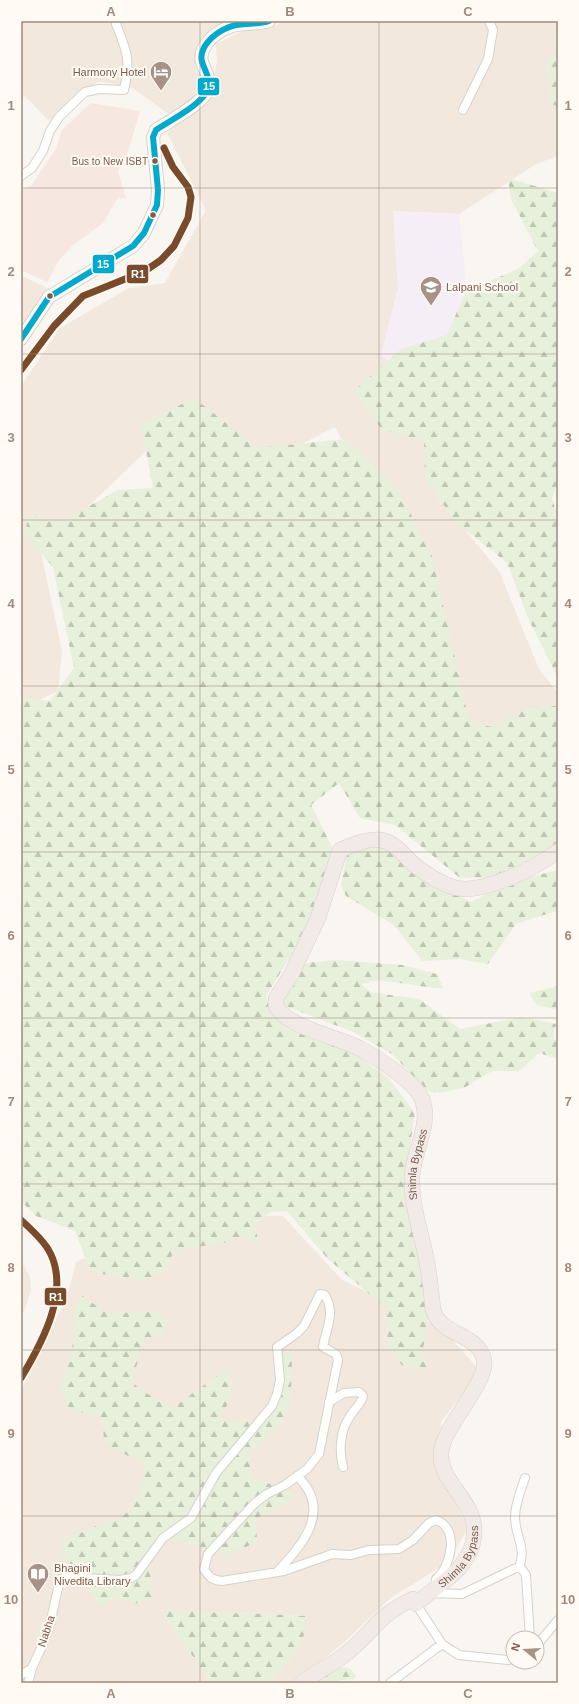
<svg xmlns="http://www.w3.org/2000/svg" width="579" height="1704" viewBox="0 0 579 1704" font-family="Arial,sans-serif">
<style>
.residential{fill:#f2e8de}
.commercial{fill:#f6e8e1}
.education{fill:#f6eef6}
.forest{fill:url(#forest-firs)}
.lines{fill:none;stroke-linecap:round;stroke-linejoin:round}
.street-casing{stroke:#d7d1cb;stroke-width:10}
.secondary-casing{stroke:#d9d2cb;stroke-width:14}
.highway-casing{stroke:#dad1cc;stroke-width:16}
.street{stroke:#fefefd;stroke-width:8}
.secondary{stroke:#fefefd;stroke-width:12}
.highway{stroke:#f2eae7;stroke-width:15}
.bus-1-casing{stroke:#fffaf3;stroke-width:9}
.bus-1{stroke:#00a9ce;stroke-width:6}
.rail-1-casing{stroke:#fffaf3;stroke-width:10}
.rail-1{stroke:#7a4b2a;stroke-width:7}
.grid{fill:none;stroke:#9f8a7d;stroke-width:1;stroke-opacity:0.55}
.bus-dot{fill:#7a5c4d;stroke:#fffaf3;stroke-width:1.5}
.labels{text-anchor:middle;dominant-baseline:central;stroke-width:4;stroke-linejoin:round;paint-order:stroke}
.bus-label{font-size:10px;fill:#7a5c4d;stroke:#fffaf3;text-anchor:end}
.poi-label{font-size:11px;fill:#7a5c4d;stroke:#fffaf3;text-anchor:start}
.street-label{font-size:11px;fill:#7a5c4d;stroke:#fffaf3}
.line-badge{stroke:#fffaf3;stroke-width:1.5}
.badge-label{font-size:11px;text-anchor:middle;font-weight:bold;fill:#fff}
.neatline{fill:none;stroke:#9f8a7d;stroke-width:1.5}
.grid-label{font-size:13px;text-anchor:middle;font-weight:bold;fill:#9f8a7d}
</style>
<defs>
<pattern id="forest-firs" width="22" height="20" patternUnits="userSpaceOnUse"><rect width="22" height="20" fill="#e7f0db"/><path d="M5 1l3.5 6h-7zM16 11l3.5 6h-7z" fill="#c0c6b4"/></pattern>
</defs>
<rect width="100%" height="100%" fill="#f9f5f0"/>
<!-- residential -->
<path class="residential" d="M21,21h215l-28,15 -6,55 -31,25 -38,-28 -34,-7 -50,40 -24,-25 -4,2z
M282,21h276v135l-22,8 -77,50 -65,-3 4,78 -17,66 94,69 -37,73 61,74 40,98 19,24v69l-101,-5 -46,-190 -76,-140 -85,43 -103,-20 -106,102 21,99 -4,40 -37,18v-323l39,-58 69,-40 36,-5 41,-73 -39,-77 41,-35 9,-35 -1,-19 27,-13 35,-6z
M21,276l29,13 -29,42z
M180,1214l103,2 59,64 100,48 38,43 -39,51 -4,43 31,63 -20,34 -57,36 -50,47 -48,38h-23l29,-36 7,-31 -146,-6 46,65 3,8h-188v-292l46,-94 9,-35z
M21,1261l9,16 1,14 -10,28z"/>
<!-- commercial -->
<path class="commercial" d="M91,103l49,8 -14,47 -8,13 8,28 -8,-2 -14,25 -33,25 -12,13 -12,22 -26,-12v-80l10,-4 25,-37 6,-19z"/>
<!-- education -->
<path class="education" d="M393,211l66,3 11,108 -51,61 -38,-27 17,-67z"/>
<!-- forest -->
<path class="forest" d="M558,47v60l-8,-4 -4,-39z
M508,178l50,15v288l-6,17 6,19v161l-30,-60 -21,-55 -53,-42 -29,-45 -1,-35 -42,-11 -28,-39 47,-42 46,-14 19,-44 52,-22 20,-18 -27,-52z
M194,398l64,50 88,-9 53,52 33,65 37,164 22,7 40,-20 27,-1v136l-18,17 -51,18 -29,1 -65,-53 -35,-7 -21,-35 -28,22 21,42 -11,60 -55,89 9,21 71,30 43,32 26,34 -8,52 23,143 -8,46 6,15 -26,-4 -14,-16 -2,-41 -59,-50 -40,-47 -15,1 -18,11 4,17 -6,3 -9,-6 -19,6 -50,7 -8,20 -22,11 -53,-9 -16,-41 -39,-15 -15,-15v-504l29,4 24,-33 -21,-101 -29,-32 5,-19 35,4 54,-30 35,-2 -12,-64z
M385,835l27,17 15,27 43,23 44,-21 44,-11v43l-5,-1 -37,12 -28,40 -28,-5 -38,2 -28,-36 -48,-29 -5,-11 6,-31z
M335,960l67,5 35,9 6,14h-9l-55,-8 -18,4 9,8 49,7 41,30 62,-12 34,7 -3,15 5,2v18l-19,-6 -20,18h-27l-28,17 -26,5 -10,-2 -36,-37 -41,-23 -66,-25 -3,-9 5,-13 18,-21z
M558,986v24l-21,-5 -8,-12z
M83,1296l23,17 52,-1 11,9 -7,14 -18,3 -12,45 32,22 11,1 49,-35 8,11 -1,15 -11,22 39,4 21,-19 4,-53 8,7c-1,52 0,62 -44,94l4,25 41,16 -8,13 -29,12 1,24 -27,12 -60,-15 -12,4 -9,12 3,43 -17,6 -18,-7 -12,7h-7l-11,-20 -25,-30 2,-14 39,-17 15,-3 12,-10 14,-30v-16l-39,-20 -4,-26 -34,-10 -7,-23 12,-32 4,-51z
M160,1610l146,6 -2,19 -5,12 -29,36h-61l-3,-8z
M341,1667l10,2 5,7 -2,3 -13,1 -8,3h-21l18,-15z"/>
<g class="lines">
<!-- street casing -->
<g class="street-casing">
<path id="street" d="M463,110l25,-51 5,-29 -4,-9
M21,176l11,-8 11,-17 7,-20 9,-14 26,-25 14,-3 25,1c7,-29 3,-39 -8,-66l1,-3
M329,1402l15,-9 15,-1 4,4c-2,9 -10,14 -14,22 -9,13 -10,34 -6,49
M519,1568c8,-21 -4,-31 -4,-51 0,-13 6,-27 10,-39
M277,1572c26,-28 56,-62 20,-96
M431,1593l31,1 54,-26h5l5,7 4,63
M416,1604l26,40 9,6 8,5 49,5 5,-1
M537,1645l21,-25
M21,1675l11,-7 10,-22 8,-22 10,-45 7,-2 52,3 12,-2 5,-3 27,-37 28,-20 25,-45 56,-67 5,-12 3,-14 -3,-33 19,-13 8,-8 16,-32 5,1c11,19 1,33 -2,52l13,7 2,6 -19,94 -12,15 -22,16 -18,9 -12,9 -47,51 -4,15c5,8 8,11 18,12l62,-10 48,-17 19,1 18,-5 30,-1 14,-9 16,-17 7,-3c24,8 15,47 0,59
M28,1683l4,-15
M390,1683l52,-39"/>
</g>
<!-- secondary casing -->
<g class="secondary-casing">
<path id="secondary" d="M21,339l28,-42 84,-51 11,-13 13,-28 1,-15 -5,-53 3,-7c13,-9 47,-26 52,-41 3,-10 -3,-18 -6,-27 -4,-15 13,-29 25,-34 13,-7 28,-2 42,-7"/>
</g>
<!-- highway casing -->
<g class="highway-casing">
<g id="highway">
<path id="s1" d="M302,1683c13,-11 28,-17 41,-27 28,-21 34,-41 70,-57l3,5c19,-18 48,-31 56,-58 13,-43 -34,-60 -31,-94 3,-27 47,-69 43,-92 -6,-28 -44,-23 -51,-51 -2,-17 -3,-34 -7,-51 -5,-26 -15,-54 -14,-81 1,-25 20,-53 10,-78 -8,-18 -46,-42 -63,-51 -22,-11 -72,-21 -83,-42v-8l15,-23 27,-57 22,-68c11,-5 29,-12 41,-10 15,2 25,19 36,27 12,9 26,18 40,21 27,6 80,-21 101,-37"/>
</g>
</g>
<!-- street -->
<use href="#street" class="street"/>
<!-- secondary -->
<use href="#secondary" class="secondary"/>
<!-- highway -->
<use href="#highway" class="highway"/>
<!-- bus-1 casing -->
<g class="bus-1-casing">
<path id="bus-1" d="M21,339l28,-42 84,-51 11,-13 13,-28 1,-15 -5,-53 3,-7c13,-9 47,-26 52,-41 3,-10 -3,-18 -6,-27 -4,-15 13,-29 25,-34 13,-7 28,-2 42,-7"/>
</g>
<!-- bus-1 -->
<use href="#bus-1" class="bus-1"/>
<!-- rail-1 casing -->
<g class="rail-1-casing">
<path id="rail-1" d="M21,370l33,-44 29,-30 62,-25 16,-11 13,-14 14,-28 3,-21 -3,-10 -15,-20 -9,-19
M21,1220c10,9 20,18 27,29 24,40 -6,94 -27,129"/>
</g>
<!-- rail-1 -->
<use href="#rail-1" class="rail-1"/>
</g>
<!-- grid -->
<path class="grid" d="M200,21v1662M379,21v1662M21,188h537M21,354h537M21,520h537M21,686h537M21,852h537M21,1018h537M21,1184h537M21,1350h537M21,1516h537"/>
<!-- icons -->
<defs>
<g id="hotel-pin" transform="scale(1.15)"><path d="M0 17L-7.5 6A9.5 9.5 0 1 1 7.5 6Z" fill="#a69286" stroke="#fffaf3"/><path d="M-6-4.5h1.5V1H6V5H4.5V3h-9V5H-6ZM-4 0a1.8 1.8 0 1 1 3.6 0ZM.5 0V-2.5h3Q6-2.5 6 0Z" fill="#fff"/></g>
<g id="school-pin" transform="scale(1.15)"><path d="M0 17L-7.5 6A9.5 9.5 0 1 1 7.5 6Z" fill="#a69286" stroke="#fffaf3"/><path d="M0-5L7-2L0 1L-7-2ZM-4 1L0 2.5L4 1V4Q0 6-4 4Z" fill="#fff"/></g>
<g id="library-pin" transform="scale(1.15)"><path d="M0 17L-7.5 6A9.5 9.5 0 1 1 7.5 6Z" fill="#a69286" stroke="#fffaf3"/><path d="M-6-4Q-3-5.5-.7-3.5V5Q-3 3-6 4ZM6-4Q3-5.5 .7-3.5V5Q3 3 6 4Z" fill="#fff"/></g>
</defs>
<g fill-rule="evenodd">
<use href="#hotel-pin" x="161" y="72"/>
<use href="#school-pin" x="431" y="287"/>
<use href="#library-pin" x="38" y="1574"/>
</g>
<!-- markers -->
<g class="bus-dot">
<circle cx="155" cy="161" r="3.5"/>
<circle cx="153" cy="215" r="3.5"/>
<circle cx="50" cy="296" r="3.5"/>
</g>
<g class="labels">
<!-- bus labels -->
<g class="bus-label">
<text x="148" y="161">Bus to New ISBT</text>
</g>
<!-- poi labels -->
<g class="poi-label">
<text x="146" y="72" text-anchor="end">Harmony Hotel</text>
<text x="446" y="287">Lalpani School</text>
<text x="54" y="1568">Bhagini<tspan x="54" dy="13">Nivedita Library</tspan></text>
</g>
<!-- street labels -->
<g class="street-label">
<text stroke="none"><textPath href="#s1" startOffset="655">Shimla Bypass</textPath></text>
<text stroke="none"><textPath href="#s1" startOffset="212">Shimla Bypass</textPath></text>
<text transform="translate(46 1631) rotate(-72)">Nabha</text>
</g>
</g>
<g class="line-badge">
<rect x="197" y="77" width="23" height="19" rx="4" fill="#00a9ce"/>
<rect x="92" y="254" width="23" height="20" rx="4" fill="#00a9ce"/>
<rect x="126" y="264" width="23" height="20" rx="4" fill="#7a4b2a"/>
<rect x="44" y="1287" width="23" height="19" rx="4" fill="#7a4b2a"/>
</g>
<g class="badge-label">
<text x="209" y="90">15</text>
<text x="103" y="268">15</text>
<text x="138" y="278">R1</text>
<text x="56" y="1301">R1</text>
</g>
<!-- border -->
<rect width="579" height="1704" fill="none" stroke="#fffaf3" stroke-width="44"/>
<!-- north arrow -->
<g transform="translate(525 1650) rotate(288)"><circle r="19" fill="#fffaf3" stroke="#cabbb1"/>
<path d="M0-3L7 15L0 10L-7 15Z" fill="#a69286"/>
<text y="-6" font-size="11" font-weight="bold" text-anchor="middle" fill="#7a5c4d">N</text>
</g>
<rect x="22" y="22" width="535" height="1660" class="neatline"/>
<g class="grid-label">
<text x="111" y="16">A</text>
<text x="290" y="16">B</text>
<text x="468" y="16">C</text>
<text x="11" y="110">1</text>
<text x="568" y="110">1</text>
<text x="11" y="276">2</text>
<text x="568" y="276">2</text>
<text x="11" y="442">3</text>
<text x="568" y="442">3</text>
<text x="11" y="608">4</text>
<text x="568" y="608">4</text>
<text x="11" y="774">5</text>
<text x="568" y="774">5</text>
<text x="11" y="940">6</text>
<text x="568" y="940">6</text>
<text x="11" y="1106">7</text>
<text x="568" y="1106">7</text>
<text x="11" y="1272">8</text>
<text x="568" y="1272">8</text>
<text x="11" y="1438">9</text>
<text x="568" y="1438">9</text>
<text x="11" y="1604">10</text>
<text x="568" y="1604">10</text>
<text x="111" y="1698">A</text>
<text x="290" y="1698">B</text>
<text x="468" y="1698">C</text>
</g>
</svg>
